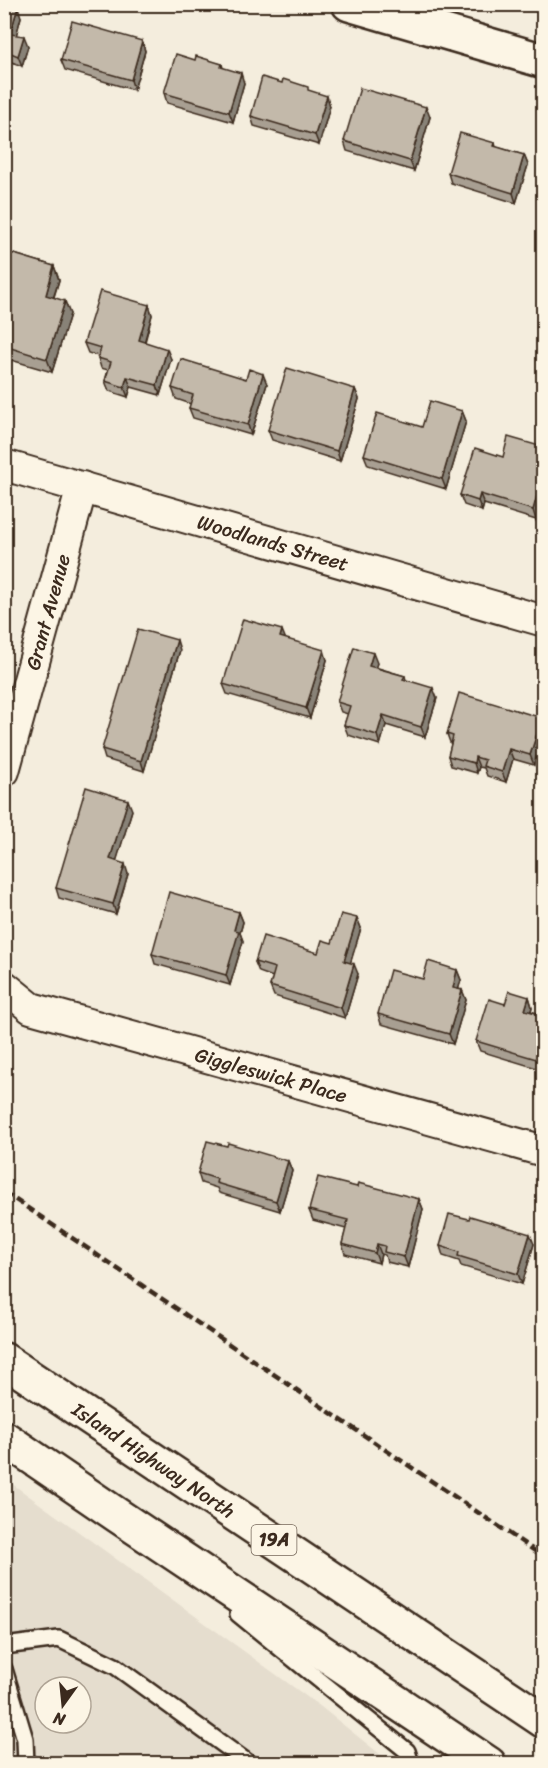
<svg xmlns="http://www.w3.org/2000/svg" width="548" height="1768" viewBox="0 0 548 1768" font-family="Sriracha,sans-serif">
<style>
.built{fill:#e5ddce;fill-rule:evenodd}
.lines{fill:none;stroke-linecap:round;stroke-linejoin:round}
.service-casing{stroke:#3b2a1e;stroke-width:20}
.minor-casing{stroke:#3b2a1e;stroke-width:34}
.tertiary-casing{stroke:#3b2a1e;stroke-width:38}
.primary-casing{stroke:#3b2a1e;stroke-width:38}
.service{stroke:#fcf5e5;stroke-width:15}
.minor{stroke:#fcf5e5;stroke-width:30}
.tertiary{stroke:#fcf5e5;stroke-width:33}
.primary{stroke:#fcf5e5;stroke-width:33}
.rail{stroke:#3b2a1e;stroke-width:4.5;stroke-dasharray:9 4.5;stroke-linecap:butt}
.wall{fill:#a89f92;stroke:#3b2a1e;stroke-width:1.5}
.shaded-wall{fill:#888277;stroke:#3b2a1e;stroke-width:1.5}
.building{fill:#c3b9aa;stroke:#3b2a1e;stroke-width:1.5}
.labels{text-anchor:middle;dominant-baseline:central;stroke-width:5;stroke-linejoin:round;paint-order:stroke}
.shield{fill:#fcf5e5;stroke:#75675a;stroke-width:1.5}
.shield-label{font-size:18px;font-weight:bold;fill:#3b2a1e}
.street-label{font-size:20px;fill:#3b2a1e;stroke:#fcf5e5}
</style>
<rect width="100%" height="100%" fill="#f4eddd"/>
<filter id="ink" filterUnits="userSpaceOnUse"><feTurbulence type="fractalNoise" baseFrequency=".0167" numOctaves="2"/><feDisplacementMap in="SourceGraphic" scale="12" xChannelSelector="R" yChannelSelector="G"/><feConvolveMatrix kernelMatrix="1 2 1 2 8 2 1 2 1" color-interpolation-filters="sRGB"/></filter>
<g filter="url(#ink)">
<!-- built -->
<path class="built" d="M4,1478l317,229 70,56h-386zM45,1687h36v36h-36z"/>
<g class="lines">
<!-- service casing -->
<g class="service-casing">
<path id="service" d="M238,1614l169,137 4,13
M4,1646l55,-7 56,27 135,98
M4,1669l21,70 1,25"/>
</g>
<!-- minor casing -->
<g class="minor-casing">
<g id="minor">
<path id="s1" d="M4,465l540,156"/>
<path id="s2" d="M4,771l78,-284"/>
<path id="s3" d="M4,986l27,22 513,143"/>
</g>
</g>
<!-- tertiary casing -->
<g class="tertiary-casing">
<path id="tertiary" d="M349,4l195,57"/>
</g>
<!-- primary casing -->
<g class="primary-casing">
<g id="primary">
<path id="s4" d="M4,1360l540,361"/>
<path d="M4,1438l113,77 372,249"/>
</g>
</g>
<!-- service -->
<use href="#service" class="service"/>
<!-- minor -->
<use href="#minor" class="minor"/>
<!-- tertiary -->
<use href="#tertiary" class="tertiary"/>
<!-- primary -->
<use href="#primary" class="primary"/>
<!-- rail -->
<path class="rail" d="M4,1192l540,365"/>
</g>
<!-- wall -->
<path class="wall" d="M4,4l17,13 -5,18 12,11 -6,20 -13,-5 -5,17z
M142,41l3,10 -11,39 -69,-20 -4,-10z
M195,60l27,4 1,4 21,15 -11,39 -66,-19 -3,-10z
M310,91l20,15 -11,39 -65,-19 -3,-10z
M430,117l-16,54 -67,-20 -3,-10z
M495,143l1,4 28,8 4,10 -12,38 -65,-20 -3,-10z
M4,251l50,15 5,14 -5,17 16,17 -18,58 -48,-14z
M149,305l3,10 -7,27 26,17 -11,36 -29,-8 -3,10 -19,-6 -4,-10 3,-11 -7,-2 -3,-10v-2l-10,-3 -4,-10z
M246,379l21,5 -16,51 -58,-17 -4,-10 2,-4 -15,-5 -4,-11z
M355,389l4,10 -19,62 -68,-21 -4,-10z
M462,411l4,10 -20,68 -78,-24 -4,-10 58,-28z
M543,447l-7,73 -52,-16 -2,7 -18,-6 -4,-10 43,-38z
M180,650l-36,121 -39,-12 -3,-10z
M327,660l-17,58 -83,-24 -4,-10z
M377,663l-2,4 30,9 1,4 31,18 -12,39 -39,-12 -6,20 -32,-10 -4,-10 4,-11 -7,-2 -4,-10z
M542,718l-8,47 -21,-6 -7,23 -19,-6 -3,-8 -5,-1 -2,6 -26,-7 -3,-10 3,-11 -4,-11z
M132,810l-16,51 12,13 -12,40 -57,-16 -3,-10z
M239,912l4,10 -3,11 3,8 -13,44 -75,-21 -3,-10z
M357,918l4,10 -11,35 8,11 -13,44 -71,-22 -4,-10 3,-9 -14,-5 -4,-10 63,-9 14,-10z
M457,970l4,10 -3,9 4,1 4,10 -13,44 -72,-20 -3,-10 45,-35z
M529,997l3,10 -1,4 12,4v55l-63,-19 -4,-10 29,-37z
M288,1161l4,10 -12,40 -61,-18 -2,-5 -16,-5 -3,-10z
M357,1187l62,12 4,10 -15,58 -21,-5 -2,-7 -4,-1 -2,9 -34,-9 -3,-10 4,-15 -33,-9 -4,-10z
M534,1244l-12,40 -61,-18 -2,-5 -16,-5 -3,-10z"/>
<!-- shaded-wall -->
<path class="shaded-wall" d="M18,7l3,10 -7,27 -4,-10z
M24,36l4,10 -6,20 -4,-10z
M142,41l3,10 -11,39 -3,-10z
M6,51l3,10 -5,17v-23z
M241,73l3,10 -11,39 -4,-10z
M327,96l3,10 -11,39 -4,-10z
M426,107l4,10 -16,54 -4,-10z
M524,155l4,10 -12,38 -3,-10z
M54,266l5,14 -9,28 -4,-13z
M65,301l5,13 -18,58 -5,-13z
M149,305l3,10 -10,35 -3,-10z
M167,349l4,10 -11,36 -3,-10z
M263,374l4,10 -16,51 -3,-10z
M127,377l4,10 -3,10 -4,-10z
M355,389l4,10 -19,62 -3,-10z
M462,411l4,10 -20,68 -4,-10z
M543,474v22l-7,24 -3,-10z
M480,494l4,10 -2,7 -4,-10z
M282,630l4,10 -6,-3z
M177,640l3,10 -36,121 -3,-10z
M324,650l3,10 -17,58 -4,-10z
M373,653l4,10 -4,13 -4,-10z
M433,688l4,10 -12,39 -4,-10z
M383,715l3,10 -6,20 -3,-10z
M542,718l1,5v11l-9,31 -4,-10z
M509,749l4,10 -7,23 -4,-10z
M475,757l4,10 -2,6 -3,-10z
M128,800l4,10 -18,59 -4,-10z
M125,864l3,10 -12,40 -3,-10z
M239,912l4,10 -3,11 3,8 -13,44 -4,-10 8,-45z
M357,918l4,10 -13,43 -4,-10z
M354,964l4,10 -13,44 -4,-10z
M457,970l4,10 -5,18 -3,-10z
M462,990l4,10 -13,44 -4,-10z
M529,997l3,10 -4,13 -3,-10z
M288,1161l4,10 -12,40 -4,-10z
M419,1199l4,10 -15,58 -4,-10z
M530,1234l4,10 -12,40 -4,-10z
M377,1244l4,10 -2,9 -4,-10z"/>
<!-- building -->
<path class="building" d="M4,4h5l9,3 -8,27 14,2 -6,20 -12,-5 -2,4z
M72,21l70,20 -11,39 -70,-20z
M176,54l19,6 1,-4 26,8 -1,3 20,6 -12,39 -65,-19z
M262,77l20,6 1,-4 25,8v3l19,6 -12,39 -64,-19z
M360,88l66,19 -16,54 -66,-20z
M460,133l35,10 -1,3 30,9 -11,38 -65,-20z
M4,251l50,15 -8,29 19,6 -18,58 -43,-13z
M100,291l49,14 -10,35 28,9 -10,36 -30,-8 -3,10 -19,-6 6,-19 -13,-4 3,-10 -17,-5z
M181,359l65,20 3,-10 14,5 -15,51 -59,-17 4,-13 -21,-7z
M287,368l68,21 -18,62 -69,-21z
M430,401l32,10 -20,68 -78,-24 13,-42 45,14z
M508,437l35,10v27l-10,36 -53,-16 -2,7 -18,-6 15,-47 28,9z
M243,619l39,11 -2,7 44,13 -18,58 -83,-24z
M138,629l39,11 -36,121 -39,-12z
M354,647l19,6 -4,13 36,10 -2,3 30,9 -12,39 -38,-12 -6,20 -33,-10 6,-19 -13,-4z
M459,693l83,25 -12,37 -21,-6 -7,23 -19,-6 2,-6 -10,-3 -1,6 -26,-7 5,-20 -6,-2z
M86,787l42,13 -18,59 15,5 -12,40 -57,-16z
M169,892l70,20 -5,18 5,1 -13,44 -74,-21z
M341,914l16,4 -13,43 10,3 -13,44 -71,-22 5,-18 -20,-6 8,-26 55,17 4,-13 10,3z
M428,961l29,9 -4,18 9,2 -13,44 -71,-20 12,-44 33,9z
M509,991l20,6 -4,13 18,5v46l-67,-20 13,-42 16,5z
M207,1141l20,5 1,-3 60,18 -12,40 -60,-18 1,-4 -19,-6z
M318,1177l39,10 1,-4 61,16 -15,58 -20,-5 1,-6 -8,-2 -2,9 -33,-9 6,-24 -39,-10z
M449,1214l20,5 1,-3 60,18 -12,40 -60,-18 1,-4 -19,-6z"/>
</g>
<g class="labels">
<!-- shield labels -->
<rect class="shield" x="251.5" y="1525" width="45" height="30" rx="4.5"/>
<g class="shield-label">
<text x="274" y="1540">19A</text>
</g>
<!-- street labels -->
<g class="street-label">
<text stroke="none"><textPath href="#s1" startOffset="280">Woodlands Street</textPath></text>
<text stroke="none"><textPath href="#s2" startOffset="165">Grant Avenue</textPath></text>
<text stroke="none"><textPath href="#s3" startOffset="284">Giggleswick Place</textPath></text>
<text stroke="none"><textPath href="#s4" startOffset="180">Island Highway North</textPath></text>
</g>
</g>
<!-- margin -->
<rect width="548" height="1768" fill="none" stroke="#fcf5e5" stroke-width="24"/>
<rect x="12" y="12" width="524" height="1744" fill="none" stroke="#3b2a1e" stroke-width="2" filter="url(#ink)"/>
<!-- north arrow -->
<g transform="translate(63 1705) rotate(195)"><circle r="28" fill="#fcf5e5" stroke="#afa495" stroke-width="1.5"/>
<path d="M0-4.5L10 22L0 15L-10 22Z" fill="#3b2a1e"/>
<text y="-9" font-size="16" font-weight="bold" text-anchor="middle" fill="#3b2a1e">N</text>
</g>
</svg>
